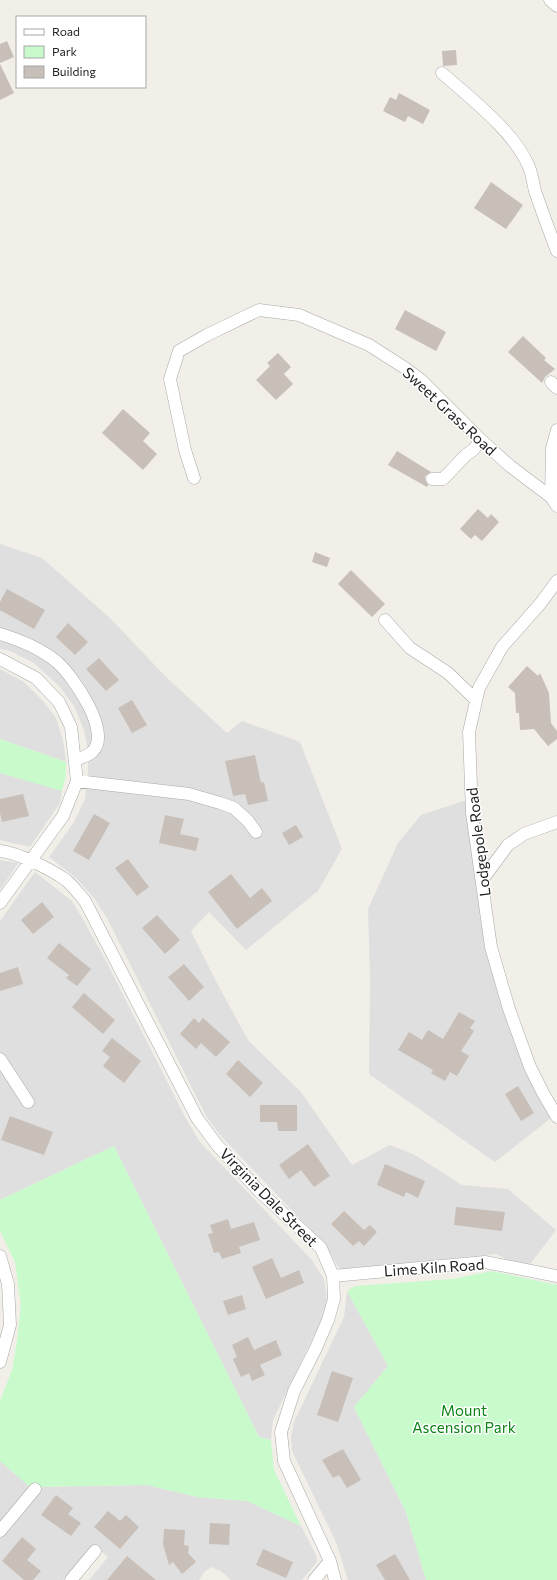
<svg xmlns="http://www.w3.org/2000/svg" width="557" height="1580" viewBox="0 0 557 1580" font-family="Commissioner,sans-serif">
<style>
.residential{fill:#e0dfdf}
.park{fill:#c8facc}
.building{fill:#c7bfb8}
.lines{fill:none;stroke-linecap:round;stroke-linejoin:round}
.minor-casing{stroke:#a9a9a9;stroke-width:13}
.minor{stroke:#fff;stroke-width:12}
.labels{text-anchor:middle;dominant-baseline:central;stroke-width:3;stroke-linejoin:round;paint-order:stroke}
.street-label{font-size:15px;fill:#222;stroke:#fff}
.park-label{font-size:15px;fill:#0c8416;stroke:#fff}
</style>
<rect width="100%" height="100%" fill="#f2efe9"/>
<!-- residential -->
<path class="residential" d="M0,544l42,14 69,61 54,57 62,57 15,-12 58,21 42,107 -24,42 -72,59 -37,-38 -18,19 27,54 30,55 53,52 51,73 38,-20 23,9 49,31 46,4 48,41 -28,37 -16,-5 -16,-8 -156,16 -14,-24 -107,-112 -13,-18 -99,-198 -13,-20 -18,-20 -27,-21 25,-35 11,-23 3,-28v-20l-4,-21 -10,-24 -15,-20 -25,-23 -24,-12 -10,-2z
M0,669l24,13 20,20 12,16 7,22 3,22 -66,-23z
M0,772l62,19 -2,12 -30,44 -30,-7z
M467,800l24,167 18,61 26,62 16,28 -56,44 -126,-88 1,-95 -2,-70 30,-66 23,-28z
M0,860l18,3 -18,27z
M35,872l37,29 12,20 22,40 79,156 15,25 111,117 13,20 3,22 -7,22 -47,97 -2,20 -12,-3 -145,-291 -114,54v-279z
M347,1291l41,75 -34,41 52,105 20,68h-78l-12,-38 -44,-91 -1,-14 3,-15 50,-105z
M0,1461l30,26 117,-2 50,12 50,4 54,25 15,29 1,7 -15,18h-71l-10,-9 -10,-4 -7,5 -5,8h-110l19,-23 -14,-12 -31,35h-63z"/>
<!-- park -->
<path class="park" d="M0,739l66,23v13l-4,16 -62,-18z
M114,1146l145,291 12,3 3,30 27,56 -54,-25 -50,-4 -50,-12 -117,2 -30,-26v-60l12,-31 5,-30 4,-35 -6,-43 -15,-31v-31z
M492,1271l65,14v295h-131l-20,-68 -52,-105 34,-41 -41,-75 8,-5 98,-7z"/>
<!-- building -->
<path class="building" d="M7,41l7,16 -14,6v-19z
M456,50l1,15 -14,1 -1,-15z
M0,64l14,29 -14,7z
M399,93l31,17 -7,14 -15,-8 -3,6 -22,-11 7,-14 6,3z
M491,182l32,23 -17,24 -32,-21z
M405,310l41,22 -10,19 -41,-22z
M523,336l23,22 -2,2 11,9 -10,8 -3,6 -34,-31z
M278,353l13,14 -7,7 9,10 -17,16 -20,-20 14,-14 -3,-3z
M123,409l27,24 -7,8 14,13 -14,16 -41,-37z
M397,451l34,21 -6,4v3l3,6 -1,2 -39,-22z
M478,509l10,9 3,-4 8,8 -17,19 -7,-6 -4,4 -11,-10z
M315,552l15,6 -3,9 -15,-5z
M351,570l34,34 -13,13 -34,-33z
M7,589l38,21 -11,19 -34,-19v-8z
M68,623l20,19 -13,13 -19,-18z
M99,658l20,22 -13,11 -20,-22z
M527,666l11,10 2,-3 9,20 2,30 6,8v8l-9,7 -14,-17 -14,1 -1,-17h-3l-1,-20 -7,-6z
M132,700l15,25 -15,8 -14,-25z
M255,755l6,28 3,-1 4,19 -20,4 -3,-11 -12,2 -8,-35z
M23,794l6,22 -27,6 -2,-9v-14z
M94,814l16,9 -21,37 -16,-9z
M165,815l19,4 -4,15 19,4 -3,13 -37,-8z
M296,825l7,12 -14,8 -7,-12z
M128,859l21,28 -12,9 -22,-28z
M231,874l19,24 12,-10 10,13 -35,28 -29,-37z
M42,902l12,15 -21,17 -12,-14z
M157,915l23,25 -15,14 -23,-26z
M59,943l32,26 -14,17 -11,-8 3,-3 -22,-17z
M184,964l20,23 -15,14 -21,-24z
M18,967l5,17 -23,7v-18z
M84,993l31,27 -12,14 -31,-27z
M459,1012l16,9 -5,7 4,3 -13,20 8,5 -12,20 -7,-4 -5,9 -14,-8 2,-3 -35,-20 11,-18 13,8 6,-10 15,9z
M194,1018l5,5 4,-5 27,24 -14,15 -15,-14 -5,6 -16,-15z
M112,1038l29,23 -17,22 -21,-17 7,-9 -8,-6z
M238,1060l25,23 -13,14 -24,-23z
M518,1086l16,27 -13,8 -16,-27z
M260,1105h37v26h-19l-1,-9h-17z
M10,1116l43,16 -9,23 -43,-15z
M308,1144l22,32 -16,11 -13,-17 -12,9 -10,-14z
M385,1164l40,17 -7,17 -12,-6 -2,5 -27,-12z
M456,1207l49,5 -3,19 -48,-6z
M344,1211l20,19 6,-5 7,7 -13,14 -5,-5 -6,5 -22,-22z
M228,1219l3,10 23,-7 6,18 -21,7 2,6 -19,6 -3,-7 -5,1 -6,-19 5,-1 -3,-8z
M272,1258l9,20 18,-8 5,13 -38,16 -14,-32z
M242,1295l4,14 -18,6 -5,-14z
M248,1337l6,13 22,-10 6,15 -22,10 5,10 -13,6 -3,-8 -8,4 -8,-18 4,-2 -5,-12z
M332,1371l21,7 -15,44 -21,-7z
M343,1449l18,31 -14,8 -8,-13 -6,3 -11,-18z
M56,1495l17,13 -5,6 13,9 -10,13 -30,-21z
M108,1511l12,10 6,-6 13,12 -19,22 -26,-22z
M210,1523l20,1 -1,21 -20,-1z
M164,1529l21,1 -1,15 5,1 -1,7 8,9 -14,12 -9,-12 -4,3 -6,-21z
M22,1537l14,12 -9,11 14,11 -8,9h-9l-22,-19z
M263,1549l30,13 -7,16 -30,-13z
M395,1554l15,26h-25l-9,-15z
M127,1556l29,24h-49z"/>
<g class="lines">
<!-- minor casing -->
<g class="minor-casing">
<path id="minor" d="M550,0l7,6
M442,73c28,25 73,59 87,94 3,7 4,16 6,24 7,20 14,40 22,60
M551,382l6,6
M557,430l-5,18 -1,49 6,9
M194,478l-9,-28 -15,-71 9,-28 28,-16 52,-25 40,5 70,30 36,23 16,12 60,60 29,26 41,31
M432,479h11l23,-24 7,-5 8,-10
M557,581l-17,23 -38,43 -23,41 -10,44 3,81 19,134 18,62 21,58 13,26 14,24
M385,620l25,28 38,25 28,27
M0,634c20,6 41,15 57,28 16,14 56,71 35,90 -4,4 -12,6 -17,8
M0,659l36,19 23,24 12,25 6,54 -14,35 -63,87
M77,781l112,13 31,9 14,5 14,13 8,11
M0,851c19,2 50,18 66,29 7,6 13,14 19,21l112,217 20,27 40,44 64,59 12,28 1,23 -6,21 -12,28 -22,43 -13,41 3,29 46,100 5,19
M482,880l26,-35 16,-11 33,-12
M0,1059l28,43
M0,1256l8,28 2,41 -10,37
M333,1276l152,-14 72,14
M0,1531l35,-42
M71,1580l24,-29
M314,1580l16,-19"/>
</g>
<!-- minor -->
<use href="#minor" class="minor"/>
</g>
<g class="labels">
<!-- street labels -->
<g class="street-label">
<text transform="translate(450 411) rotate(43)">Sweet Grass Road</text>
<text transform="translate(478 842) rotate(-97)">Lodgepole Road</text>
<text transform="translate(269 1197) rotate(45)">Virginia Dale Street</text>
<text transform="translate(434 1267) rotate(-4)">Lime Kiln Road</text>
</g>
<!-- park labels -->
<g class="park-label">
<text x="464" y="1410">Mount<tspan x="464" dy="17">Ascension Park</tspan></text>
</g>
</g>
<!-- legend -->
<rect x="16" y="16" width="130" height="72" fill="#ffffff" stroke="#a7a7a7"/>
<rect x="24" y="29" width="20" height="6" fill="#ffffff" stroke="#a7a7a7"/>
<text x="52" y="36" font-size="12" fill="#222222">Road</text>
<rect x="24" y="46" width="20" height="12" fill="#c8facc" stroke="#a7a7a7"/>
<text x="52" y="56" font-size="12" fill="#222222">Park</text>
<rect x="24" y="66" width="20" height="12" fill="#c7bfb8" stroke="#a7a7a7"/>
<text x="52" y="76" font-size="12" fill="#222222">Building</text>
</svg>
